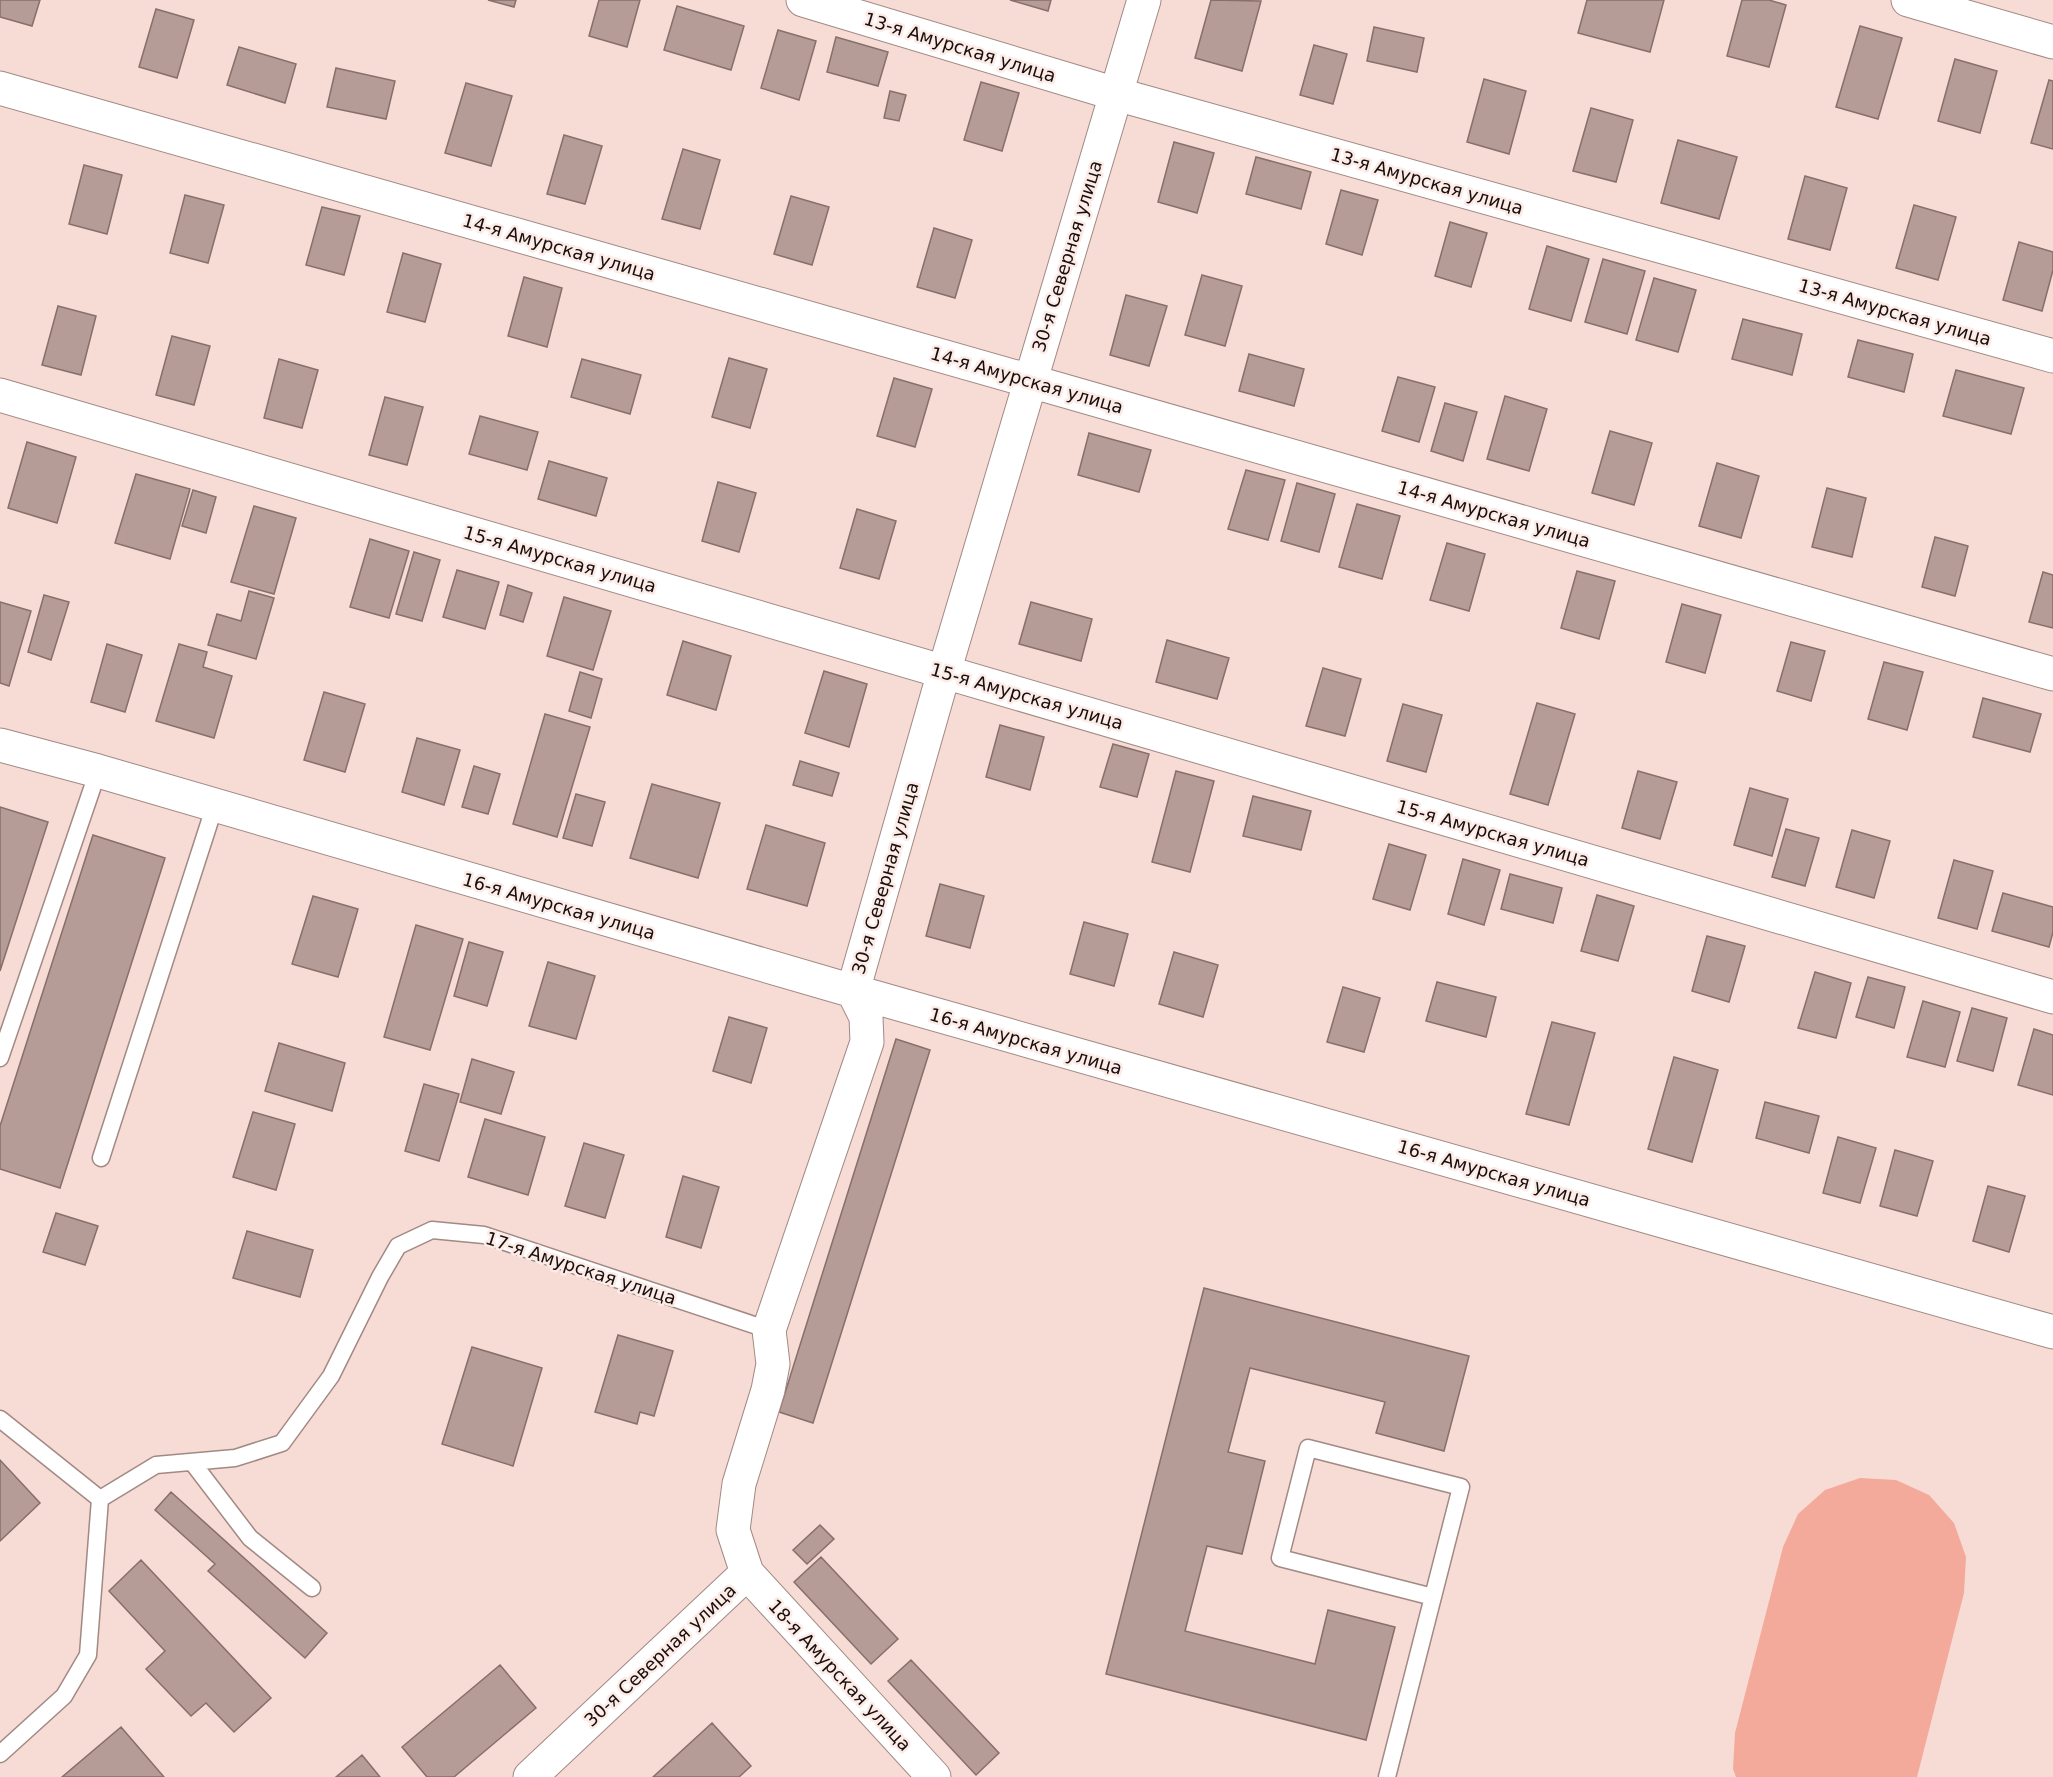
<svg xmlns="http://www.w3.org/2000/svg" width="2053" height="1777" viewBox="0 0 2053 1777" font-family="'DejaVu Sans',sans-serif">
<style>
.green{fill:#f3aa9a}
.building{fill:#b59c96;stroke:#876f6a;stroke-width:1.5}
.lines{fill:none;stroke-linecap:round;stroke-linejoin:round}
.lane-casing{stroke:#a28983;stroke-width:19}
.street-casing{stroke:#a28983;stroke-width:35}
.lane{stroke:#fff;stroke-width:16}
.street{stroke:#fff;stroke-width:33}
.labels{text-anchor:middle;dominant-baseline:central;stroke-width:5;stroke-linejoin:round;paint-order:stroke}
.street-label{font-size:18px;fill:#180f0d;stroke:#fcebe7}
</style>
<rect width="100%" height="100%" fill="#f7dbd5"/>
<!-- green -->
<path class="green" d="M1860,1478l36,2 33,15 25,28 12,34 -2,36 -47,184h-181l-3,-8 2,-36 48,-186 15,-33 27,-24z"/>
<!-- building -->
<path class="building" d="M0,0h40l-8,26 -32,-9z
M488,0h28l-2,7z
M599,0h41l-13,47 -38,-11z
M1010,0h41l-3,11z
M1211,0l50,1 -19,70 -47,-13z
M1587,0h77l-14,52 -72,-19z
M1742,0h27l17,5 -17,62 -42,-11z
M677,6l67,20 -13,44 -67,-20z
M156,9l38,11 -17,58 -38,-11z
M1860,26l42,12 -24,81 -42,-12z
M1374,27l50,11 -7,34 -50,-11z
M778,30l38,11 -17,59 -38,-12z
M836,37l52,15 -10,34 -51,-14z
M1314,45l33,9 -14,50 -33,-9z
M239,47l57,17 -11,39 -58,-18z
M1955,59l42,12 -17,62 -42,-12z
M336,68l59,13 -9,38 -59,-12z
M1484,79l42,12 -17,63 -42,-12z
M2049,80l4,1v68l-22,-6z
M981,82l38,11 -17,58 -38,-11z
M466,83l46,13 -21,70 -46,-13z
M890,91l16,4 -7,26 -15,-3z
M1591,108l42,12 -17,62 -43,-11z
M564,135l38,11 -17,58 -38,-10z
M1678,140l59,17 -18,62 -58,-16z
M1174,142l40,11 -17,60 -39,-11z
M683,149l37,11 -20,69 -38,-10z
M1256,157l55,15 -10,37 -55,-15z
M84,165l38,10 -15,59 -38,-10z
M1805,176l42,12 -17,62 -42,-11z
M1341,190l37,10 -16,55 -36,-11z
M185,195l39,10 -16,58 -38,-10z
M791,196l38,11 -17,58 -38,-11z
M1914,205l42,12 -18,63 -42,-12z
M322,207l38,9 -16,59 -38,-10z
M1450,222l37,11 -16,54 -36,-11z
M934,228l38,12 -17,58 -38,-11z
M2019,242l34,10v18l-11,41 -39,-11z
M1547,246l42,13 -18,62 -42,-12z
M403,253l38,11 -16,58 -38,-10z
M1603,259l42,12 -18,63 -42,-12z
M1202,275l40,11 -17,60 -40,-11z
M524,277l38,11 -15,59 -39,-11z
M1654,278l42,12 -18,62 -42,-12z
M1126,295l41,11 -18,60 -39,-11z
M58,306l38,10 -15,59 -39,-10z
M1743,319l59,15 -10,41 -60,-16z
M172,336l38,10 -16,59 -38,-10z
M1858,340l55,14 -9,38 -56,-15z
M1249,354l55,15 -10,37 -55,-15z
M729,358l38,11 -17,59 -38,-11z
M279,359l39,11 -16,58 -38,-10z
M582,359l59,16 -11,39 -59,-17z
M1956,370l68,18 -13,46 -68,-18z
M1398,377l37,10 -16,55 -37,-11z
M894,378l38,11 -17,58 -38,-11z
M1505,396l42,13 -18,62 -42,-12z
M385,397l38,10 -16,58 -38,-10z
M1445,403l32,9 -14,49 -32,-10z
M480,416l58,16 -11,38 -58,-16z
M1610,431l42,12 -18,62 -42,-12z
M1089,433l62,17 -12,42 -61,-17z
M27,442l49,15 -19,66 -49,-15z
M549,461l58,17 -11,38 -58,-17z
M1717,463l42,13 -18,62 -42,-12z
M1246,470l39,10 -17,60 -40,-11z
M136,474l54,15 -20,70 -55,-16z
M718,482l38,11 -17,59 -37,-11z
M1297,483l38,11 -16,58 -38,-11z
M1827,488l39,10 -14,59 -40,-10z
M193,490l23,7 -10,36 -24,-7z
M1357,504l43,12 -18,63 -43,-12z
M254,506l42,12 -22,76 -43,-12z
M857,509l39,12 -17,58 -39,-11z
M1935,537l33,9 -13,50 -33,-9z
M370,539l39,12 -20,67 -39,-11z
M1447,543l38,11 -16,57 -39,-11z
M414,552l26,8 -18,61 -26,-7z
M457,570l42,12 -14,47 -42,-12z
M1577,571l38,10 -16,58 -38,-11z
M2043,572l10,3v53l-24,-6z
M508,585l24,8 -9,29 -23,-7z
M249,591l25,7 -18,61 -48,-14 9,-31 24,7z
M44,595l25,7 -18,58 -23,-8z
M564,597l47,14 -18,59 -46,-14z
M0,602l31,9 -22,75 -9,-3z
M1031,602l61,17 -11,42 -62,-17z
M1682,604l39,11 -16,58 -39,-11z
M1167,640l62,18 -12,41 -61,-17z
M683,641l48,15 -15,54 -49,-15z
M1791,642l34,9 -14,50 -34,-10z
M107,644l35,11 -17,57 -34,-10z
M179,644l28,8 -4,15 29,9 -18,62 -58,-17z
M1884,662l39,10 -16,58 -39,-11z
M1323,668l38,11 -16,57 -39,-10z
M824,671l43,13 -18,63 -44,-14z
M580,672l22,7 -11,39 -22,-7z
M324,692l41,12 -20,68 -41,-12z
M1983,698l58,16 -11,38 -57,-15z
M1537,703l38,11 -27,91 -38,-11z
M1403,704l39,11 -16,57 -39,-11z
M545,714l45,13 -33,110 -44,-13z
M1000,725l44,12 -14,53 -44,-13z
M417,738l43,12 -16,55 -42,-13z
M1113,744l36,10 -12,43 -37,-10z
M800,761l39,12 -7,23 -39,-11z
M474,766l26,8 -12,40 -26,-7z
M1176,771l38,10 -24,91 -38,-10z
M1638,771l39,11 -17,57 -38,-11z
M652,784l68,19 -22,75 -68,-20z
M1750,788l38,11 -16,57 -38,-11z
M576,794l29,8 -13,44 -29,-8z
M1253,796l58,15 -10,39 -58,-14z
M0,807l48,15 -48,149z
M766,825l59,18 -18,63 -60,-17z
M1786,829l33,9 -14,48 -33,-9z
M1852,830l38,11 -16,57 -38,-11z
M93,835l72,23 -105,330 -60,-19v-43z
M1389,844l37,11 -16,55 -37,-11z
M1463,859l37,11 -16,55 -36,-11z
M1954,860l39,11 -16,58 -39,-11z
M1510,874l52,14 -9,35 -52,-14z
M940,884l44,12 -14,52 -44,-12z
M2003,893l50,14v25l-4,15 -57,-16z
M1597,895l37,11 -16,55 -37,-10z
M313,896l45,13 -20,68 -46,-13z
M1084,922l44,12 -14,52 -44,-12z
M416,925l47,14 -33,111 -46,-13z
M1707,936l38,10 -16,56 -37,-11z
M469,942l34,10 -16,54 -33,-10z
M1174,952l44,13 -15,52 -44,-13z
M548,962l47,14 -19,63 -47,-13z
M1815,972l36,11 -15,55 -38,-10z
M1868,977l37,10 -11,41 -38,-11z
M1437,982l59,15 -10,40 -60,-16z
M1343,987l37,11 -16,54 -37,-10z
M1923,1001l37,11 -15,55 -38,-10z
M1972,1008l35,10 -14,53 -36,-10z
M729,1017l38,11 -16,55 -38,-12z
M1552,1022l43,11 -26,92 -43,-11z
M2034,1029l19,6v60l-35,-10z
M896,1039l34,11 -117,373 -34,-11z
M279,1043l66,20 -13,48 -67,-20z
M1674,1057l44,13 -26,92 -44,-13z
M472,1059l42,13 -13,42 -41,-12z
M424,1084l35,10 -20,67 -34,-10z
M1765,1102l54,14 -10,37 -53,-15z
M253,1112l42,12 -19,66 -43,-13z
M485,1119l60,18 -17,58 -60,-18z
M1838,1137l38,11 -16,55 -37,-10z
M584,1143l40,12 -19,63 -40,-12z
M1895,1150l38,11 -16,55 -37,-10z
M683,1176l36,11 -18,61 -35,-11z
M1988,1186l37,10 -16,56 -36,-11z
M56,1213l42,13 -13,39 -42,-13z
M247,1231l66,19 -13,47 -67,-19z
M1204,1288l265,68 -25,95 -68,-18 9,-31 -135,-34 -22,84 37,9 -23,93 -35,-8 -22,85 130,33 13,-54 67,17 -29,113 -260,-66z
M618,1335l55,16 -19,65 -14,-4 -3,12 -42,-12z
M472,1347l70,21 -29,98 -71,-22z
M0,1460l40,43 -40,38z
M171,1492l156,141 -22,25 -97,-87 7,-7 -60,-54z
M820,1525l14,14 -27,25 -14,-14z
M821,1557l77,82 -27,25 -77,-82z
M141,1560l130,138 -37,34 -28,-29 -15,13 -45,-47 19,-18 -56,-60z
M911,1660l88,93 -23,22 -88,-94z
M500,1665l36,43 -82,69h-27l-25,-30z
M712,1723l39,43 -12,11h-86z
M121,1727l43,50h-102z
M362,1755l18,22h-44z"/>
<g class="lines">
<!-- lane casing -->
<g class="lane-casing">
<path id="lane" d="M0,1058l98,-287
M101,1158l114,-353
M0,1419l100,80 56,-34 79,-7 47,-15 49,-67 49,-99 18,-31 34,-16 52,5 285,95
M192,1462l58,76 62,50
M0,1754l64,-58 24,-41 12,-156
M1387,1777l74,-290 -153,-39 -28,110 153,39"/>
</g>
<!-- street casing -->
<g class="street-casing">
<path id="street" d="M803,0l313,94 937,262
M1908,0l145,42
M0,88l1030,293 1023,293
M0,395l2053,602
M0,745l98,26 755,220 1200,341
M747,1573l187,204
M530,1777l217,-204 -14,-43 6,-46 29,-94 5,-26 -4,-34 98,-288 -1,-25 -13,-26 91,-319 200,-672"/>
</g>
<!-- lane -->
<use href="#lane" class="lane"/>
<!-- street -->
<use href="#street" class="street"/>
</g>
<g class="labels">
<!-- street labels -->
<g class="street-label">
<text transform="translate(960 47) rotate(17)">13-я Амурская улица</text>
<text transform="translate(1427 181) rotate(16)">13-я Амурская улица</text>
<text transform="translate(559 247) rotate(16)">14-я Амурская улица</text>
<text transform="translate(1067 256) rotate(-73)">30-я Северная улица</text>
<text transform="translate(1895 312) rotate(16)">13-я Амурская улица</text>
<text transform="translate(1027 380) rotate(16)">14-я Амурская улица</text>
<text transform="translate(1494 514) rotate(16)">14-я Амурская улица</text>
<text transform="translate(560 559) rotate(16)">15-я Амурская улица</text>
<text transform="translate(1027 696) rotate(16)">15-я Амурская улица</text>
<text transform="translate(1493 833) rotate(16)">15-я Амурская улица</text>
<text transform="translate(885 878) rotate(-74)">30-я Северная улица</text>
<text transform="translate(559 906) rotate(16)">16-я Амурская улица</text>
<text transform="translate(1026 1041) rotate(16)">16-я Амурская улица</text>
<text transform="translate(1494 1173) rotate(16)">16-я Амурская улица</text>
<text transform="translate(581 1268) rotate(18)">17-я Амурская улица</text>
<text transform="translate(660 1655) rotate(-43)">30-я Северная улица</text>
<text transform="translate(840 1675) rotate(47)">18-я Амурская улица</text>
</g>
</g>
</svg>
